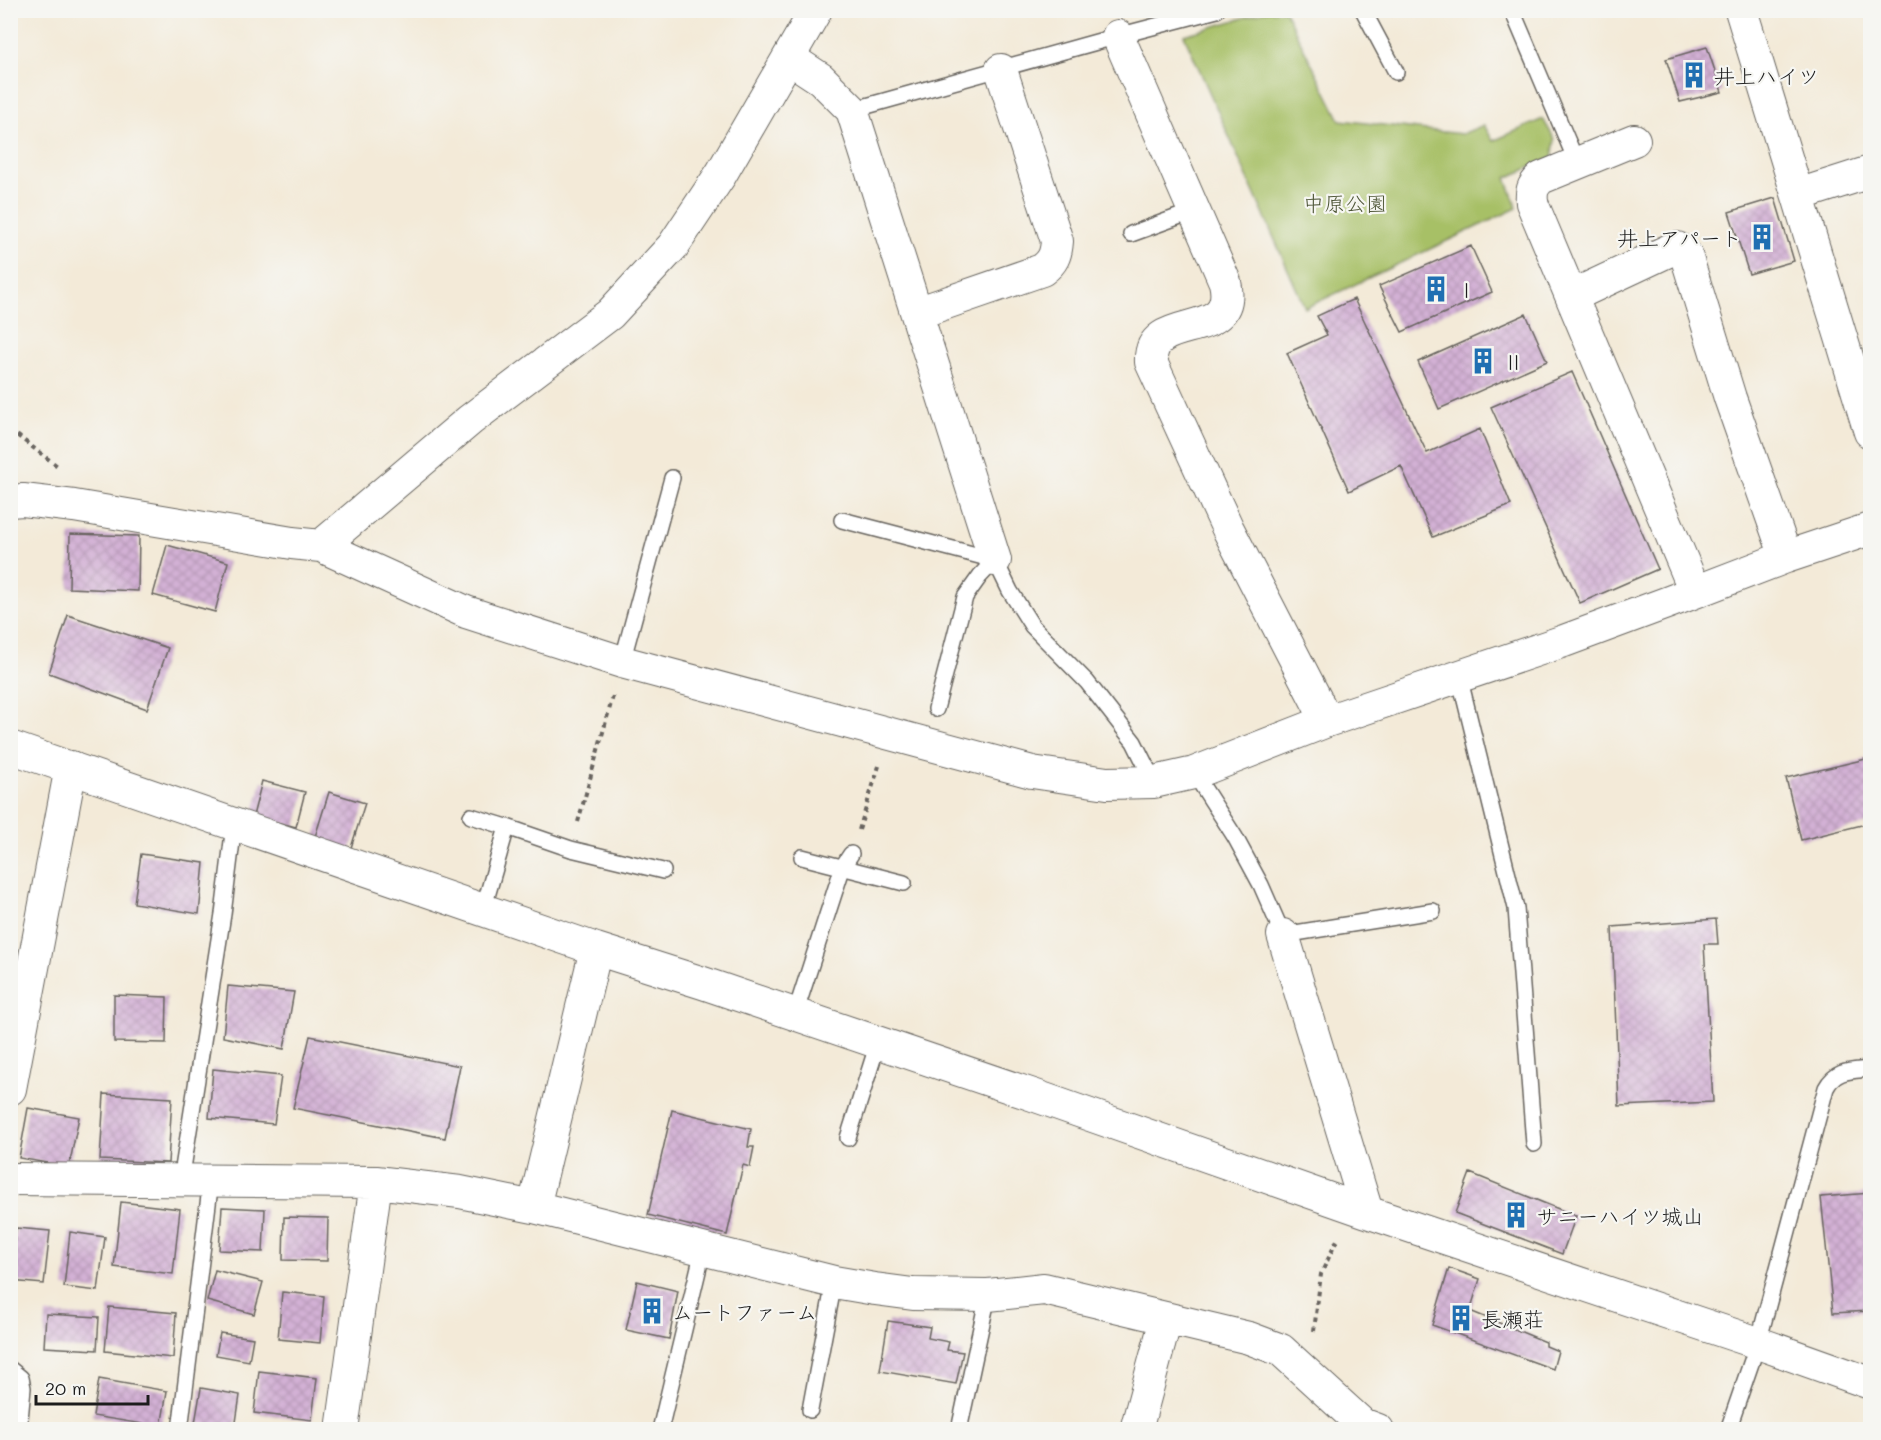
<svg xmlns="http://www.w3.org/2000/svg" width="1881" height="1440" viewBox="0 0 1881 1440" font-family="Mali,'Klee One',sans-serif">
<style>
.park{fill:#a7c066;stroke:#626e41;stroke-width:1.5}
.building{fill:url(#building-cross-hatch)}
.lines{fill:none;stroke-linecap:round;stroke-linejoin:round}
.service-casing{stroke:#67645e;stroke-width:18}
.minor-casing{stroke:#67645e;stroke-width:34}
.path{stroke:#67645e;stroke-width:4;stroke-dasharray:4.5 4.5;stroke-linecap:butt}
.service{stroke:#fff;stroke-width:15}
.minor{stroke:#fff;stroke-width:32}
.labels{text-anchor:middle;dominant-baseline:central;stroke-width:4.5;stroke-linejoin:round;paint-order:stroke}
.poi-label{font-size:21px;fill:#1c1c1c;stroke:#f6f6f2;text-anchor:start}
.park-label{font-size:21px;fill:#4d5536;stroke:#f6f6f2}
</style>
<defs>
<pattern id="building-cross-hatch" width="8" height="8" patternUnits="userSpaceOnUse" patternTransform="scale(1.5)"><rect width="8" height="8" fill="#d3b1d5"/><path d="M0 0l8 8M0 8l8-8" fill="none" stroke="#b598b6"/></pattern>
</defs>
<rect width="100%" height="100%" fill="#f6f6f2"/>
<filter id="ink" filterUnits="userSpaceOnUse"><feTurbulence type="fractalNoise" baseFrequency=".0167" numOctaves="2"/><feDisplacementMap in="SourceGraphic" scale="12" xChannelSelector="R" yChannelSelector="G"/><feConvolveMatrix kernelMatrix="1 2 1 2 8 2 1 2 1" color-interpolation-filters="sRGB"/></filter>
<filter id="wash" filterUnits="userSpaceOnUse"><feTurbulence type="fractalNoise" baseFrequency=".008" numOctaves="4" result="noise"/><feDisplacementMap in="SourceGraphic" scale="24" xChannelSelector="R" yChannelSelector="G"/><feGaussianBlur stdDeviation="1.35" result="paint"/><feColorMatrix in="noise" values="0 0 0 0 0 0 0 0 0 0 0 0 0 0 0 0 0 1.4 0 .05"/><feComposite in="paint" operator="in"/></filter>
<g filter="url(#wash)">
<rect width="100%" height="100%" fill="#f3ead8"/>
<!-- park -->
<path class="park" d="M1267,11h18l55,109 122,14 22,-9 9,16 50,-22 12,21 -3,18 -46,20 11,30 -212,100 -121,-273z"/>
<g id="blocks">
<!-- building -->
<path class="building" d="M1707,47l15,45 -42,10 -14,-43z
M1775,198l19,63 -45,13 -20,-62z
M1471,246l21,46 -90,40 -23,-46z
M1354,299l73,154 53,-24 31,76 -78,32 -32,-71 -52,25 -62,-138 40,-18 -10,-19z
M1526,314l21,47 -108,48 -21,-47z
M1572,372l86,197 -78,34 -89,-196z
M70,534l69,2 -1,55 -69,-3z
M167,545l61,17 -13,50 -62,-17z
M68,615l100,33 -21,61 -98,-36z
M1870,758v65l-69,17 -15,-62z
M262,781l43,11 -9,35 -43,-11z
M329,792l36,11 -15,48 -36,-11z
M141,854l63,9 -5,51 -65,-11z
M1716,919l2,25h-14l9,158 -94,4 -7,-179z
M228,986l66,6 -10,57 -61,-12z
M114,995l53,2 -1,46 -52,-1z
M310,1036l150,30 -15,72 -152,-30z
M213,1069l68,7 -7,48 -65,-6z
M104,1094l68,4 -4,65 -68,-3z
M28,1108l51,9 -10,50 -50,-9z
M672,1110l79,19 -3,18h6l-4,20 -7,-2 -16,70 -79,-20z
M1470,1173l106,43 -14,38 -107,-41z
M1870,1193v118l-37,2 -12,-116z
M121,1202l59,7 -7,65 -59,-7z
M222,1207l43,2 -2,43 -44,-2z
M284,1217l44,1 -1,43 -44,-1z
M16,1228l34,3 -6,53 -34,-3z
M70,1232l35,5 -7,54 -34,-4z
M1449,1268l31,11 -10,32 76,31v4l12,5 -5,18 -121,-44z
M215,1270l48,12 -9,32 -47,-13z
M637,1281l41,10 -9,48 -43,-9z
M282,1292l42,4 -4,47 -42,-4z
M109,1307l67,6 -3,45 -68,-7z
M46,1314l53,3 -2,33 -53,-3z
M888,1321l42,6 -2,11 21,4 -2,8 16,2 -7,32 -76,-13z
M220,1333l33,5 -4,23 -33,-6z
M259,1371l58,7 -5,42 -58,-7z
M99,1379l68,12 -6,36 -68,-11z
M201,1388l39,7 -5,34 -40,-6z"/>
</g>
</g>
<g filter="url(#ink)">
<use href="#blocks" fill-opacity="0" stroke="#67645e" stroke-width="1.5"/>
<g class="lines">
<!-- service casing -->
<g class="service-casing">
<path id="service" d="M1363,10l33,62
M1512,10l65,153
M852,110l266,-74 99,-26
M1131,234l63,-23
M842,520l153,40
M995,560l15,31 22,35 55,56 47,60 20,40
M622,662l50,-184
M1459,676l57,232 18,236
M936,709l29,-112 15,-21 15,-16
M1194,773l41,64 26,48 22,50 150,-24
M471,816l36,11
M802,857l102,26
M483,910l24,-83 64,22 92,22
M795,1014l48,-148 8,-12
M848,1138l30,-95
M181,1181l42,-267 11,-89
M10,1369l11,9 2,10 -4,42
M810,1410l24,-128
M180,1430l31,-250
M660,1430l43,-180
M959,1430l29,-135
M1728,1430l30,-87 68,-255c10,-19 26,-17 44,-19"/>
</g>
<!-- minor casing -->
<g class="minor-casing">
<path id="minor" d="M1741,10l129,422
M1118,36l107,246c14,63 -77,27 -74,80l77,167 99,192
M789,58l32,21 31,31 143,450
M1634,140l-93,38c-9,8 -10,14 -9,25l163,388
M1798,195l72,-23
M1572,296l98,-46 7,-2 9,7 44,143 56,159
M917,313l125,-43c11,-8 14,-15 15,-29l-56,-171
M10,501l13,-1 51,6 218,37 29,3 149,-126 140,-106 63,-68 48,-72 95,-164
M321,546l145,66 156,50 410,110 75,11 47,-1 40,-9 133,-52 237,-80 105,-39 117,-45 84,-28
M10,747l586,202 107,34 330,112 334,117 391,131 112,40
M1283,935l84,277
M10,1089l61,-322
M10,1179l366,3 84,10 74,15 300,75 41,7 38,5 75,1 56,-6 205,49 32,12 81,74 16,6
M534,1207l62,-258
M342,1430l34,-248
M1136,1430l30,-111"/>
</g>
<!-- path -->
<path class="path" d="M10,430l50,38
M578,822l35,-126
M859,830l20,-64
M1314,1331l7,-57 17,-36"/>
<!-- service -->
<use href="#service" class="service"/>
<!-- minor -->
<use href="#minor" class="minor"/>
</g>
</g>
<!-- icons -->
<defs>
<g id="building-bare" transform="scale(2.07)"><path d="M-4-6H4V6H1V3H-1V6H-4ZM-2.5-4.3h1.7v1.8h-1.7ZM.8-4.3h1.7v1.8H.8ZM-2.5-1h1.7V.8h-1.7ZM.8-1h1.7V.8H.8Z" fill="#1f6fb2" stroke="#f6f6f2" stroke-width="2.5" paint-order="stroke"/></g>
</defs>
<g fill-rule="evenodd">
<use href="#building-bare" x="1694" y="75"/>
<use href="#building-bare" x="1762" y="237"/>
<use href="#building-bare" x="1436" y="289"/>
<use href="#building-bare" x="1483" y="361"/>
<use href="#building-bare" x="1516" y="1215"/>
<use href="#building-bare" x="652" y="1311"/>
<use href="#building-bare" x="1461" y="1318"/>
</g>
<g class="labels">
<!-- poi labels -->
<g class="poi-label">
<text x="1714" y="75">井上ハイツ</text>
<text x="1742" y="237" text-anchor="end">井上アパート</text>
<text x="1456" y="289">Ⅰ</text>
<text x="1503" y="361">Ⅱ</text>
<text x="1536" y="1215">サニーハイツ城山</text>
<text x="672" y="1311">ムートファーム</text>
<text x="1481" y="1318">長瀬荘</text>
</g>
<!-- park labels -->
<g class="park-label">
<text x="1345" y="202">中原公園</text>
</g>
</g>
<!-- margin -->
<rect width="1881" height="1440" fill="none" stroke="#f6f6f2" stroke-width="36"/>
<!-- scale -->
<path d="M36 1395v9h112v-9" fill="none" stroke="#1c1c1c" stroke-width="3"/>
<text x="45" y="1395" font-size="18" fill="#1c1c1c" stroke="#f6f6f2" stroke-width="4.5" paint-order="stroke">20 m</text>
</svg>
